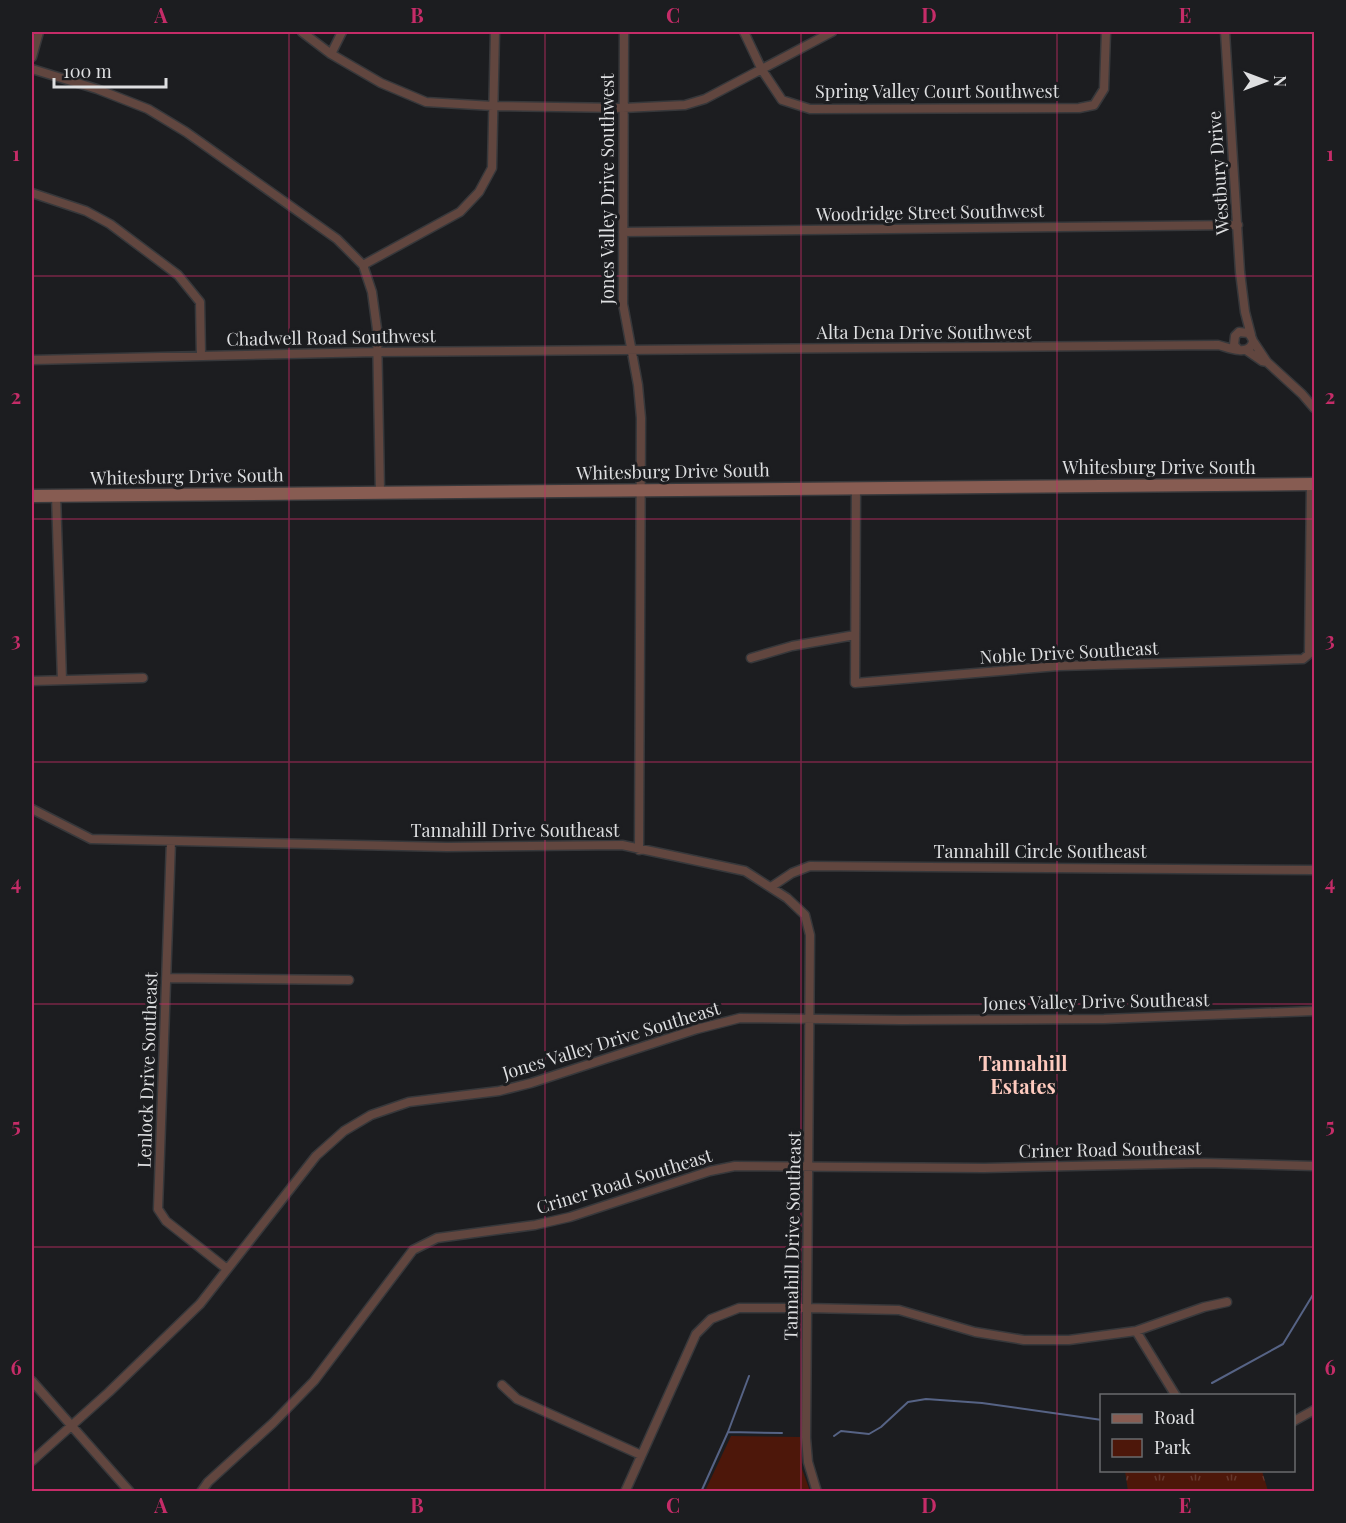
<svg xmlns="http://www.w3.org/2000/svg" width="1346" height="1523" viewBox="0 0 1346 1523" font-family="'Playfair Display',serif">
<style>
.grass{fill:url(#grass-tufts)}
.green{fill:#4d170a}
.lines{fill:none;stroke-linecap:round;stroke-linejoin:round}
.stream{stroke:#566385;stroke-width:2}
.minor-casing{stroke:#37383b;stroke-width:11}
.secondary-casing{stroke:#37383b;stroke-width:15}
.minor{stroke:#61463f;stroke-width:8}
.secondary{stroke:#875c52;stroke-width:12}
.grid{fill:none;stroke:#c52c68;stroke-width:1.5;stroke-opacity:0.55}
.labels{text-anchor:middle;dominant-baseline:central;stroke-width:6;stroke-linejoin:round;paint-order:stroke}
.street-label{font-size:18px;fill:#dedfe1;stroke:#1c1d20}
.neighbourhood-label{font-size:20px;font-weight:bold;fill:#fdcabe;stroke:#1c1d20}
.neatline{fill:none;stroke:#c52c68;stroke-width:2}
.grid-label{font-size:20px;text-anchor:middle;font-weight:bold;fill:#c52c68}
</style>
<defs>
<pattern id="grass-tufts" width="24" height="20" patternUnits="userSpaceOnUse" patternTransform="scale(1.5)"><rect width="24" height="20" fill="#4d170a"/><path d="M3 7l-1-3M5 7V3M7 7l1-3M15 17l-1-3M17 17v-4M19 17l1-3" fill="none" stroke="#66382d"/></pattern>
</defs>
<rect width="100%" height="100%" fill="#1c1d20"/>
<!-- grass -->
<path class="grass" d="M1125,1471h137l6,20h-140z"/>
<!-- green -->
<path class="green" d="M731,1436l69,1 2,32 8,22h-105z"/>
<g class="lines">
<!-- stream -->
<path class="stream" d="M1212,1383l71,-39 31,-51
M728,1432l54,1
M834,1436l7,-5 28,3 12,-7 27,-25 18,-3 56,4 120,17
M701,1492l27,-60 21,-56"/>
<!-- minor casing -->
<g class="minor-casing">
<path id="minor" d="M302,32l29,22 50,29 45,19 67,4 130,2 62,-3 20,-6 127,-67
M624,32l-1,272 15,81 3,33 -2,432
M744,32l18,38 20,30 28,9 269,-1 15,-3 10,-16 2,-57
M1225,32l15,240 5,40 6,23
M331,54l11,-22
M32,57l7,-25
M32,69l65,20 51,20 38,23 151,107 26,26 9,27 5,37 3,163
M32,193l54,18 24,13 68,51 22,27 1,54
M623,232l615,-7
M363,265l97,-53 19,-20 13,-24 3,-136
M1253,341l14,21 35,32 12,14
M1246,350l16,11 5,1
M32,360l345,-8 841,-7c9,2 27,10 33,1 4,-5 1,-9 -3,-13l-9,-1 -4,4 -1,9 5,5
M856,487l-1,196 204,-17 244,-7 6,-5 2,-170
M56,495l6,185
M751,658l41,-12 63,-11
M32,681l111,-3
M32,809l59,30 356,8 175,-2 123,26 42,27 18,17 5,20 -4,503 2,24 9,30
M171,841l-13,368 8,12 61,48
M771,887l21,-14 18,-7 504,4
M167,978l182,2
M1136,1331l40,65
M32,1381l98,111
M502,1385l15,14 124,56
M1294,1421l20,-11
M32,1461l77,-69 91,-88 116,-148 28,-25 27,-16 38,-13 90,-11 32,-8 166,-54 43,-11 161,2 203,-1 210,-8
M201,1492l7,-10 65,-59 41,-42 99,-131 24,-12 98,-13 35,-8 140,-46 25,-5 249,2 221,-5 109,3
M625,1492l71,-158 15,-15 28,-11h68l92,2 76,22 49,8h45l67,-9 68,-24 23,-5"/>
</g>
<!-- secondary casing -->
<g class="secondary-casing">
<path id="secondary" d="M32,496l1282,-12"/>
</g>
<!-- minor -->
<use href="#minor" class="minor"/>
<!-- secondary -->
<use href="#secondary" class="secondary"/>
</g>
<!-- grid -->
<path class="grid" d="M289,32v1460M545,32v1460M801,32v1460M1057,32v1460M32,276h1282M32,519h1282M32,762h1282M32,1004h1282M32,1247h1282"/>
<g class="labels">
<!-- street labels -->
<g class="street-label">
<text x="937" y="91">Spring Valley Court Southwest</text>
<text transform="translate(1218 173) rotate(-94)">Westbury Drive</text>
<text transform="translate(607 189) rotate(-90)">Jones Valley Drive Southwest</text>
<text transform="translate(930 212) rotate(-1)">Woodridge Street Southwest</text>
<text x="924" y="332">Alta Dena Drive Southwest</text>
<text transform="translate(331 337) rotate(-1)">Chadwell Road Southwest</text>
<text x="1159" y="467">Whitesburg Drive South</text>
<text transform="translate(673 471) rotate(-1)">Whitesburg Drive South</text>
<text transform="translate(187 476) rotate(-1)">Whitesburg Drive South</text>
<text transform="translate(1069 652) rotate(-3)">Noble Drive Southeast</text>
<text x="515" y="830">Tannahill Drive Southeast</text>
<text x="1040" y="851">Tannahill Circle Southeast</text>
<text transform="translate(1096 1001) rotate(-1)">Jones Valley Drive Southeast</text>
<text transform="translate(611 1040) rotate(-17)">Jones Valley Drive Southeast</text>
<text transform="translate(147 1070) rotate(-88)">Lenlock Drive Southeast</text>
<text transform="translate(1110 1149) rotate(-1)">Criner Road Southeast</text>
<text transform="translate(624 1181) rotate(-17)">Criner Road Southeast</text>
<text transform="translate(792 1236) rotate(-89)">Tannahill Drive Southeast</text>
</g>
<!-- neighbourhood labels -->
<g class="neighbourhood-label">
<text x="1023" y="1062">Tannahill<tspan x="1023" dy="23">Estates</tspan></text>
</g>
</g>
<!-- border -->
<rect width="1346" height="1523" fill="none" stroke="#1c1d20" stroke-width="66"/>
<!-- legend -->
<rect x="1100" y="1394" width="195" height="78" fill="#1c1d20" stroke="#6a6b6d" stroke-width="1.5"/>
<rect x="1112" y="1414" width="30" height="9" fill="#875c52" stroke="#6a6b6d" stroke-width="1.5"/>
<text x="1154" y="1424" font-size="18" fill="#dedfe1">Road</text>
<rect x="1112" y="1439" width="30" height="18" fill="#4d170a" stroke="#6a6b6d" stroke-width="1.5"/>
<text x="1154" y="1454" font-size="18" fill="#dedfe1">Park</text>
<!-- north arrow -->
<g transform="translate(1265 81) rotate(90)" stroke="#1c1d20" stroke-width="4.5" paint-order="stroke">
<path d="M0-4.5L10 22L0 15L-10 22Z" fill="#dedfe1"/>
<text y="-9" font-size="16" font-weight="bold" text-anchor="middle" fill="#dedfe1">N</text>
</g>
<!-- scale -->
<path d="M54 78v9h112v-9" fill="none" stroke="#dedfe1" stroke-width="3"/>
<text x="63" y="78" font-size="18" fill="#dedfe1" stroke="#1c1d20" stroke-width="4.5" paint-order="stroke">100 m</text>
<rect x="33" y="33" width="1280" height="1457" class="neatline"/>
<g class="grid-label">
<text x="161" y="23">A</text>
<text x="417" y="23">B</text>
<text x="673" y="23">C</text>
<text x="929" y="23">D</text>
<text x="1185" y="23">E</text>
<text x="16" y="161">1</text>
<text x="1330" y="161">1</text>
<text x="16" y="404">2</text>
<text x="1330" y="404">2</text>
<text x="16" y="647">3</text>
<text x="1330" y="647">3</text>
<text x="16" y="890">4</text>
<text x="1330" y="890">4</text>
<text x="16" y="1133">5</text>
<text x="1330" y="1133">5</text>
<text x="16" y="1375">6</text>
<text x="1330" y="1375">6</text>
<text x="161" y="1513">A</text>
<text x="417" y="1513">B</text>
<text x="673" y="1513">C</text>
<text x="929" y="1513">D</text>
<text x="1185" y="1513">E</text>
</g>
</svg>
